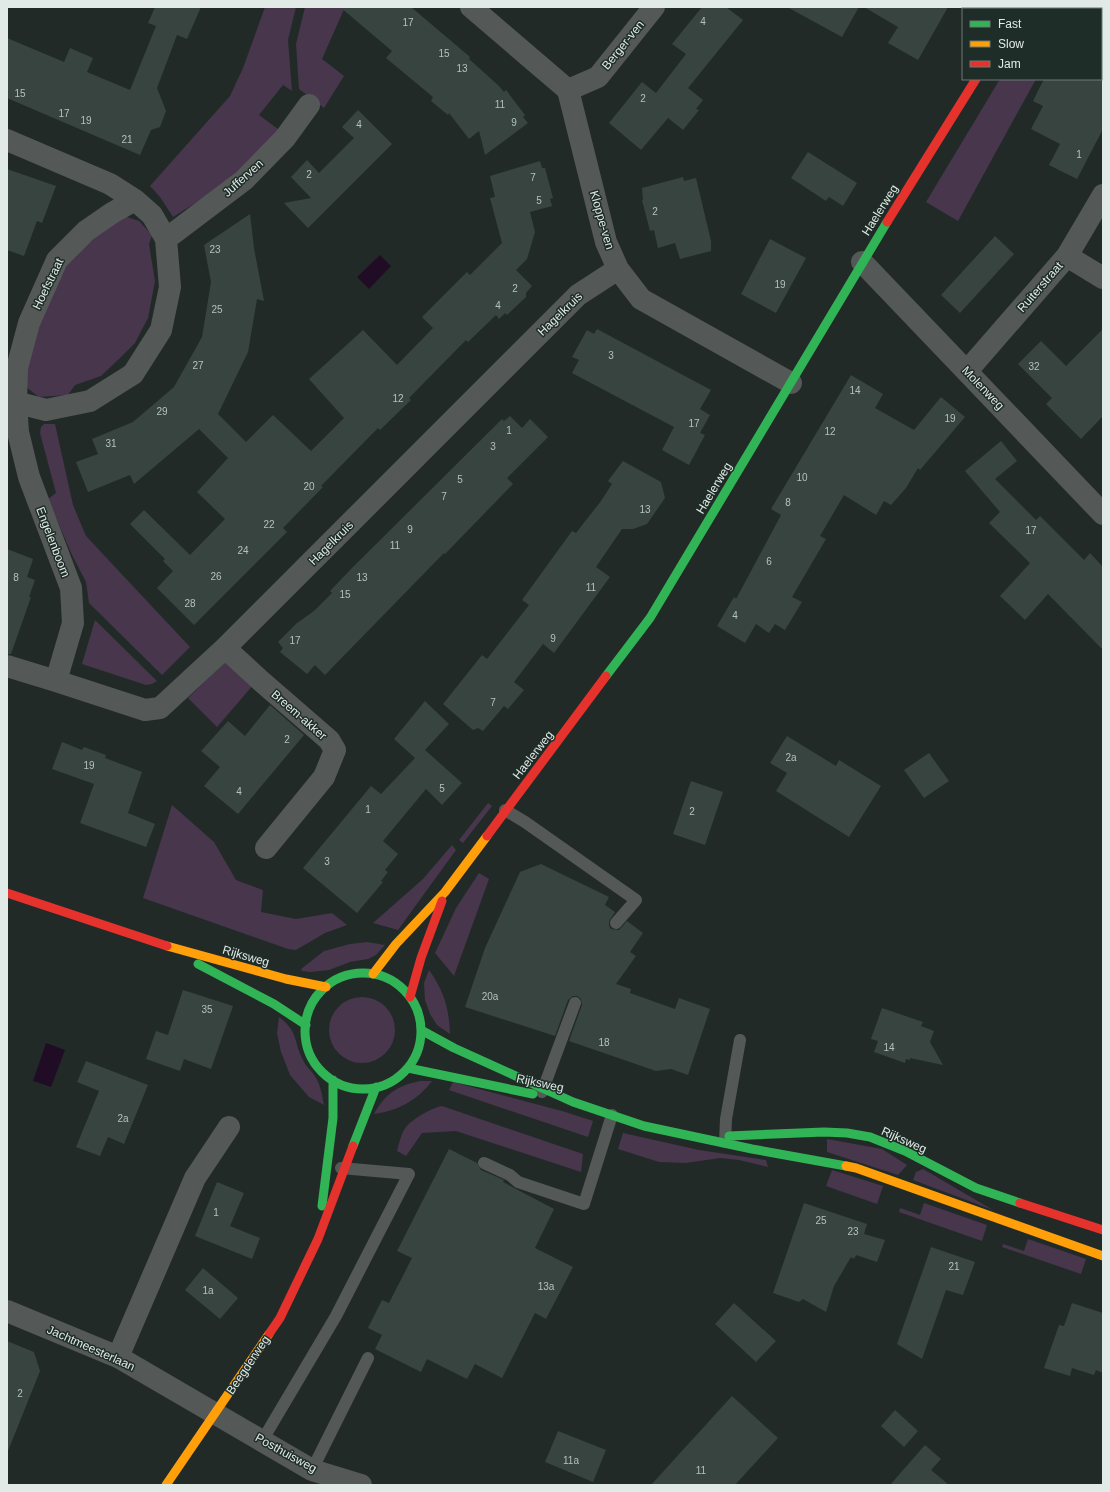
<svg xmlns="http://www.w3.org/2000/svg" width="1110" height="1492" viewBox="0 0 1110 1492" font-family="Arial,sans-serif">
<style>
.green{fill:#47364c}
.water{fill:#200d25}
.building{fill:#374440}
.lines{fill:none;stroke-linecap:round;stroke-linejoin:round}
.lane{stroke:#545857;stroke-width:12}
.street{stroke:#545857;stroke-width:22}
.fast{stroke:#30b455;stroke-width:9}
.slow{stroke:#ff9f0a;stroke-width:9}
.jam{stroke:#e5322d;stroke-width:9}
.labels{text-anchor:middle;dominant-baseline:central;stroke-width:3;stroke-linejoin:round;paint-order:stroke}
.number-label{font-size:10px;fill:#b6c0bc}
.street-label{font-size:12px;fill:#e1eae6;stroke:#1f2d28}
</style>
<rect width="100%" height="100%" fill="#222a27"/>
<!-- green -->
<path class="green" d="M265,7h31l-8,33 4,51 -9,-6 -24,30 23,17 -66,58 -43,27 -13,-20 -10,-11 80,-90 13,-28z
M305,7h40l-23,52 22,17 -20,32 -25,-19 -3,-45z
M1000,79h36l-78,142 -32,-19z
M124,216l15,5 13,14 -3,9 6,37 -7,37 -13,25 -14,14 -20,19 -26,9 -7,10 -29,2 -13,-10 2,-49 30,-63 31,-36z
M44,424h11l18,81 13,31 104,111 -28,28 -73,-72 -3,-21 -14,-27 -24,-56 8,-6 -16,-60 1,-6z
M95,620l62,61 -5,3 -6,1 -64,-21z
M226,661l28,23 -37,43 -29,-29z
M488,803l4,3 -29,37 -4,-3z
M172,805l42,37 22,38 27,10 -2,22 35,7 36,-6 15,12 -22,8 -29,17 -8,-1 -145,-51z
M452,845l4,5 -58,80 -25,-7 50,-44z
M479,873l10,6 -35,97 -19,-23 21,-45z
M367,942l18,3 -9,10 -8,4 -18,3 -21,8 -19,2 -8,-1 -1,-2 23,-18 26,-7z
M429,970c15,21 20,38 21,64l-13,-9 -7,-11 -5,-14 -1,-17z
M329 1030a33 33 0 1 1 66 0a33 33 0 1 1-66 0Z
M279,1017c20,15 14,24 24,43 3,7 10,12 13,18 5,8 6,18 8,27l-15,-8 -19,-22 -9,-23 -4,-19z
M420,1081h12c-14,19 -34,30 -58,33 12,-21 23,-28 46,-33z
M453,1082l109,29 31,10 -5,16 -139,-47z
M442,1106l141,48 -2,18 -125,-41 -34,2 -16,23 -9,-5c2,-7 4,-18 9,-24 5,-7 27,-20 36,-21z
M623,1133l76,17 67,10 2,7 -29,-7 -19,-2 -34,5 -27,-1 -41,-13z
M827,1139l55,10 25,16 -9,10 -71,-23z
M923,1169l70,41 -80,-30 3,-8z
M832,1170l51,16 -6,18 -51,-18z
M924,1203l63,22 -5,16 -83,-29 1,-4 20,7z
M1028,1239l58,20 -5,15 -79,-27 1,-3 21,7z"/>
<!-- water -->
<path class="water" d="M380,255l11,11 -22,23 -12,-12z
M46,1043l19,7 -14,37 -18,-6z"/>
<!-- building -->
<path class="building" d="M155,7h46l-14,32 -10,-4 -20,53 9,23 -6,16 -9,3 -11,25 -133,-57v-60l57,24 6,-14 23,10 -6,14 43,18 26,-64 -8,-3z
M340,7h71l59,50 -1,2 30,27 5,6 2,-2 19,25 -2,2 5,6 -43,32 -6,-24 -10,8 -20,-26 -1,2 -17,-14 2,-4 -47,-39 6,-7z
M702,7h24l17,13 -55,68 15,12 -7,9 3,1 -16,20 -15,-12 -27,32 -32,-27 33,-41 14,11 30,-39 -14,-10z
M787,7h72l-17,30z
M864,7h84l-30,53 -30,-17 10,-16z
M1044,79h59v50l-26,50 -28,-14 11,-21 -29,-15 12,-23 -10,-5z
M358,110l34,34 -84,84 -24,-25 27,-5 -20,-21 16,-17 12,13 35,-35 -12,-11z
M808,152l49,31 -14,23 -14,-9 -3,4 -35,-23z
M540,161l2,7h3l8,30 -3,1 2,7 -22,6 5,20 -8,27 -11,11 16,16 -6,7v4l-19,18 -2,-2 -6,6 -3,-4 -28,27 -2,-2 -57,58 2,2 -31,30 -2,-2 -57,58 2,1 -40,41 4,4 -93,93 -37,-37 16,-17 -10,-10 2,-2 -35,-35 14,-14 46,45 35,-36 -28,-27 31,-34 -29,-29 -65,55 -4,-9 -42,17 -12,-30 22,-8 -6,-15 41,-17 41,-35 28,-50 9,-55 -7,-37 46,-31 4,34 10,53 -7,-2 -9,53 -30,62 28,28 27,-27 38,36 33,-33 -35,-39 54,-49 34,35 36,-37 -11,-11 45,-45 3,3 32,-32 -12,-45 5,-1 -5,-21z
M7,169l49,17 -14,37 -5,-2 -13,35 -17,-6z
M683,177l1,4 12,-3 15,63v10l-31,8 -5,-16 -17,5 -4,-18 -4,1 -8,-31h1l-1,-12z
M995,236l19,18 -54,59 -19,-18z
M770,239l36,19 -30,55 -35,-19z
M597,329l114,61 -11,19 10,6 -10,18 5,2 -16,30 -27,-15 12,-23 -102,-54 7,-13 -7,-3 15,-27 7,4z
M1103,329v87l-22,23 -35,-35 6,-6 -34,-34 23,-23 25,25z
M851,375l32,19 -8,14 39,22 27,-33 24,20 -45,53 -2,-2 -12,20 -15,17 -7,-4 -8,14 -32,-20 -24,41 6,3 -34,58 10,5 -17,28 -10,-6 -6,9 -13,-9 -11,19 -28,-17 17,-29 2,2 45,-84 -10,-6z
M510,416l12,12 8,-9 18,18 -41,41 6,6 -68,70 -1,-1 -119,122 -10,-10 -8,9 -27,-22 3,-4 -5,-6 19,-19 17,-12 18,-18 -2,-2 22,-23 150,-149 2,2z
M1001,441l16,20 -22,18 41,41 4,-4 44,44 6,-7 13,14v83l-55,-56 -23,26 -25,-24 30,-33 -41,-40 11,-11 -35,-41z
M623,461l38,21 4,16 -18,26 -14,5h-11l-26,38 14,10 -56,76 -11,-9 -29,38 10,8 -16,19 -4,-3 -21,25 -5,-3 -5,2 -30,-26 39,-49 5,4 42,-54 -7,-5 50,-69 4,2 25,-32 11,-17 -4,-3z
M7,549l26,10 -6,18 8,3 -6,17h2l-20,57h-4z
M425,701l24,23 -24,26 37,33 -20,22 -16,-16 -43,52 15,13 -13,16 3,2 -7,9 2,1 -26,31 -54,-45 68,-82 10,8 34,-36 -21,-19z
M270,705l34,30 -66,79 -34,-28 16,-19 -19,-16 27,-30 17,15z
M787,736l49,30 3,-6 42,26 -32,51 -73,-46 11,-18 -17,-10z
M62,742l20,8 2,-3 22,8 -1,3 37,14 -14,41 27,11 -9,23 -66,-24 14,-39 -42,-15z
M929,753l20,28 -25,17 -20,-28z
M691,781l32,11 -18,53 -32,-11z
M541,864l68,33 -4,8 10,7 -6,9v5l2,3 8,1 8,-9 16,12 -13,19 6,4 -20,28 15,5 -1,4 45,16 4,-11 31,11 -22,66 -17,-6 -15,2 -87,-30 13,-36 -1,-6 -4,-3h-4l-5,4 -13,36 -90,-29 20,-59 35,-76z
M183,990l50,16 -22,63 -27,-10 -4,12 -34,-12 10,-28 12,4z
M882,1008l41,14 -2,4 13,5 -4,11 13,23 -33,-7v2l-4,-1 -1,4 -31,-11 4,-11 -7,-2z
M86,1061l62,24 -24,59 -16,-7 -8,19 -24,-9 23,-56 -22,-9z
M449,1149l28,14 4,7 23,10 -1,2 51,27 -19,39 38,19 -27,52 -11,-6 -33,65 -27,-14 -8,15 -40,-20 -6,13 -46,-23 7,-14 -14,-7 14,-28 7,3 23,-45 -15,-7z
M217,1182l27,11 -14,33 30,12 -8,21 -57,-23z
M804,1203l63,21 -3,10 21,6 -8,22 -21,-7 -2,4 -3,-2 -17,29 -8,26 -23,-13 -4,3 -26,-9z
M931,1247l44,15 -12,33 -17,-5 -24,69 -25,-15z
M203,1268l35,30 -18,21 -35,-29z
M734,1303l42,38 -20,21 -41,-38z
M1072,1303l31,10v60l-7,-3 -2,5 -22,-7 -2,8 -26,-8 15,-43 5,1z
M7,1341l27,11 6,19 -32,80z
M732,1396l46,42 -43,47h-84z
M895,1410l23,21 -14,16 -23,-21z
M558,1431l48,19 -13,32 -48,-20z
M925,1445l16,14 -10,11 18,15h-59z"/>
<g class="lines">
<!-- lane -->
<path class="lane" d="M505,810l20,12 111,78 -20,23
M542,1092l33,-89
M725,1142l1,-23 14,-79
M484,1163l26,12 8,7 66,22 28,-89
M262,1441l74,-125 73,-142 -68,-6
M312,1470l56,-112"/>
<!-- street -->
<path class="street" d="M471,7l97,83 38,152 12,27 23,30 150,84
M568,90l30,-13 56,-70
M7,140l103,44 25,16 17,15 14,24 4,48 -9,43 -28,44 -43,27 -44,9 -39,-10
M166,239l78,-59 41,-42 24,-33
M1067,256l36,22
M862,262l241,252
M967,371l100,-115 36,-61
M225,648l36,33 68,59 6,10 -11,27 -58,71
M7,666l49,15 89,29 15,-2 65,-60 353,-353 40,-26
M56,681l17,-58 -2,-35 -42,-111 -11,-45 -2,-29 1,-35 12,-45 28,-63 29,-29 26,-18 23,-13
M7,1311l111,46 194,113 49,15
M118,1357l77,-179 34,-51"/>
<!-- fast -->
<path class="fast" d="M1014,9l1,-2
M606,676l44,-58 237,-396
M198,964l76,40 32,21
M305 1031a58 58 0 1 1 116 0a58 58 0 1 1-116 0Z
M421,1030l33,18 119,54 71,24 108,23 94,17
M408,1068l125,26
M729,1136l95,-4 23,1 23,4 35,14 71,37 44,15
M353,1146l23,-59
M322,1206l11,-88v-38"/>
<!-- slow -->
<path class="slow" d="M167,946l119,33 40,8
M373,974l23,-30 49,-52 42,-56
M846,1166l10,2 247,88
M166,1485l103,-151"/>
<!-- jam -->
<path class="jam" d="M887,222l89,-143
M487,836l119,-160
M7,893l160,53
M410,997l11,-39 21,-57
M1020,1203l83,27
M269,1334l11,-16 38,-79 35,-93"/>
</g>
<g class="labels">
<!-- number labels -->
<g class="number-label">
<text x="703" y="21">4</text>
<text x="408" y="22">17</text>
<text x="444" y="53">15</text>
<text x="462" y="68">13</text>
<text x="20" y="93">15</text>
<text x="643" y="98">2</text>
<text x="500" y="104">11</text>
<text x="64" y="113">17</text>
<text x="86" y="120">19</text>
<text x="514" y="122">9</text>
<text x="359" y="124">4</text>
<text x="127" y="139">21</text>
<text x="1079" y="154">1</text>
<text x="309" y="174">2</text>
<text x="533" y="177">7</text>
<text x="539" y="200">5</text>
<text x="655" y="211">2</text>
<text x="215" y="249">23</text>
<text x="780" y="284">19</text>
<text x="515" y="288">2</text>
<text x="498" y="305">4</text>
<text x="217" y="309">25</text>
<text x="611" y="355">3</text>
<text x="198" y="365">27</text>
<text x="1034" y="366">32</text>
<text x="855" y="390">14</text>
<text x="398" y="398">12</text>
<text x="162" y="411">29</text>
<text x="950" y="418">19</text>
<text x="694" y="423">17</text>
<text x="509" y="430">1</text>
<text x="830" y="431">12</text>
<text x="111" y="443">31</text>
<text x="493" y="446">3</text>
<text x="802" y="477">10</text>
<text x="460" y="479">5</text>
<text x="309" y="486">20</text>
<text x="444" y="496">7</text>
<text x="788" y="502">8</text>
<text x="645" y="509">13</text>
<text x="269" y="524">22</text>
<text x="410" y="529">9</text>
<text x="1031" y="530">17</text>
<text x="395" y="545">11</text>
<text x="243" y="550">24</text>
<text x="769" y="561">6</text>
<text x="216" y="576">26</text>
<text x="16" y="577">8</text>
<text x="362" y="577">13</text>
<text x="591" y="587">11</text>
<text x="345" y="594">15</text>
<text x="190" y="603">28</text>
<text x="735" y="615">4</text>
<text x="553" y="638">9</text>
<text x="295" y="640">17</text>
<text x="493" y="702">7</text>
<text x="287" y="739">2</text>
<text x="791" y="757">2a</text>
<text x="89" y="765">19</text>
<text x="442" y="788">5</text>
<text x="239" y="791">4</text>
<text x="368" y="809">1</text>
<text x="692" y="811">2</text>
<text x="327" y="861">3</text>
<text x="490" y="996">20a</text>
<text x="207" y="1009">35</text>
<text x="604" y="1042">18</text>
<text x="889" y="1047">14</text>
<text x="123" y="1118">2a</text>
<text x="216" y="1212">1</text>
<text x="821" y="1220">25</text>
<text x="853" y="1231">23</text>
<text x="954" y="1266">21</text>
<text x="546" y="1286">13a</text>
<text x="208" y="1290">1a</text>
<text x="20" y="1393">2</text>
<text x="571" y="1460">11a</text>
<text x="701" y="1470">11</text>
</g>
<!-- street labels -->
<g class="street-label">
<text transform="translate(623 45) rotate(-51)">Berger-ven</text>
<text transform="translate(243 178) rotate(-42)">Jufferven</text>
<text transform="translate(880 210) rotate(-58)">Haelerweg</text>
<text transform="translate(602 220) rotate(74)">Kloppe-ven</text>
<text transform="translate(48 284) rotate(-64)">Hoefstraat</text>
<text transform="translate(1040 287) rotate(-49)">Ruiterstraat</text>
<text transform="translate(560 314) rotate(-44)">Hagelkruis</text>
<text transform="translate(983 388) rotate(46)">Molenweg</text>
<text transform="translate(714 488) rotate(-59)">Haelerweg</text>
<text transform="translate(53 542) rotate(69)">Engelenboom</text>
<text transform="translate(331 543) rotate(-45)">Hagelkruis</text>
<text transform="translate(299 715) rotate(41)">Breem-akker</text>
<text transform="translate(533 755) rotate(-52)">Haelerweg</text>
<text transform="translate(246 956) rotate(16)">Rijksweg</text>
<text transform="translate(540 1083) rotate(12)">Rijksweg</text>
<text transform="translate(904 1140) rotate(24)">Rijksweg</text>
<text transform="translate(91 1348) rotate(24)">Jachtmeesterlaan</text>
<text transform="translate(248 1365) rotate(-56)">Beegderweg</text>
<text transform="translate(286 1453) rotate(29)">Posthuisweg</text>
</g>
</g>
<!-- border -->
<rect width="1110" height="1492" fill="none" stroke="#e1eae6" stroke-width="16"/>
<!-- legend -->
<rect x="962" y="8" width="140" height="72" fill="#1f2d28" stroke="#6d7974"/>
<rect x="970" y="21" width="20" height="6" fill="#30b455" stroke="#6d7974"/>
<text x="998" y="28" font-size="12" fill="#e1eae6">Fast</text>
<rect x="970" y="41" width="20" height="6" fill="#ff9f0a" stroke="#6d7974"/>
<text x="998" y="48" font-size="12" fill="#e1eae6">Slow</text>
<rect x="970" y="61" width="20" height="6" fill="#e5322d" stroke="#6d7974"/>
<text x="998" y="68" font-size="12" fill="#e1eae6">Jam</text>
</svg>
